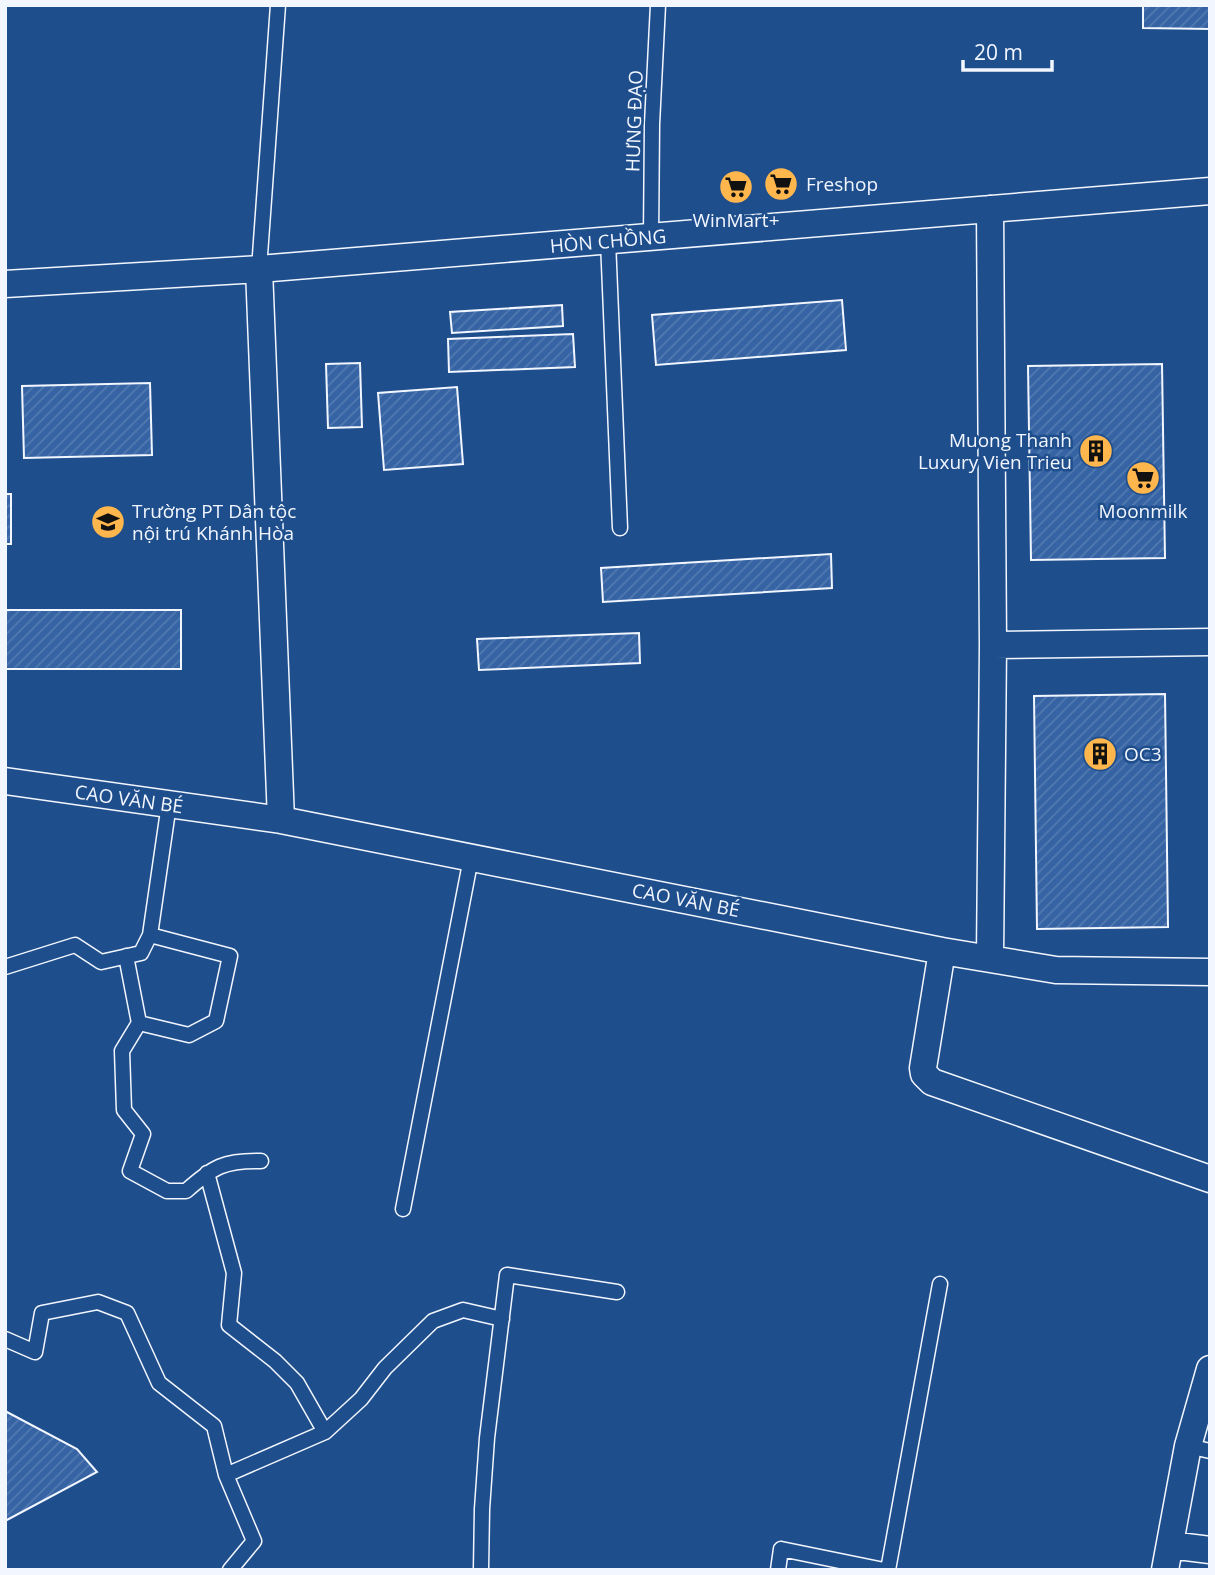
<svg xmlns="http://www.w3.org/2000/svg" width="1215" height="1575" viewBox="0 0 1215 1575" font-family="'Open Sans',sans-serif">
<style>
.building{fill:url(#building-hatch);stroke:#f2f6ff;stroke-width:2}
.lines{fill:none;stroke-linecap:round;stroke-linejoin:round}
.lane-casing{stroke:#f2f6ff;stroke-width:17}
.street-casing{stroke:#f2f6ff;stroke-width:29}
.lane{stroke:#1f4e8c;stroke-width:14}
.street{stroke:#1f4e8c;stroke-width:26}
.labels{text-anchor:middle;dominant-baseline:central;stroke-width:5;stroke-linejoin:round;paint-order:stroke}
.street-label{font-size:19px;fill:#f2f6ff;stroke:#1f4e8c}
.poi-label{font-size:19px;fill:#f2f6ff;stroke:#1f4e8c;text-anchor:start}
</style>
<defs>
<pattern id="building-hatch" width="6" height="6" patternUnits="userSpaceOnUse" patternTransform="scale(1.75)"><rect width="6" height="6" fill="#3563a3"/><path d="M-1 1l2-2M0 6l6-6M5 7l2-2" fill="none" stroke="#537ab1"/></pattern>
</defs>
<rect width="100%" height="100%" fill="#1f4e8c"/>
<!-- building -->
<path class="building" d="M1143,5h67v24l-67,-1z
M842,300l4,50 -190,15 -4,-50z
M562,305l1,21 -111,7 -2,-21z
M573,334l2,33 -126,5 -1,-33z
M360,363l2,64 -34,1 -2,-64z
M1162,364l3,194 -134,2 -3,-194z
M150,383l2,72 -128,3 -2,-72z
M457,387l6,77 -79,6 -6,-77z
M5,494h6v50h-6z
M831,554l1,34 -229,14 -2,-34z
M5,610h176v59h-176z
M639,633l1,30 -161,7 -2,-31z
M1165,694l3,233 -131,2 -3,-233z
M5,1411l72,38 20,23 -92,49z"/>
<g class="lines">
<!-- lane casing -->
<g class="lane-casing">
<path id="lane" d="M651,238l1,-114 6,-119
M608,241l12,287
M259,269l19,-264
M150,935l80,21 -14,65 -27,14 -50,-12 -17,28 2,59 19,24 -13,37 37,20h19c27,-24 38,-31 75,-30
M126,956l13,67
M5,967l70,-22 26,17 40,-9 9,-18 19,-131
M207,1173l27,100 -5,52 46,36 22,22 28,49
M403,1209l68,-351
M5,1339l30,13 7,-39 56,-11 29,11 32,70 55,43 12,49 28,66 -24,29
M1188,1446l22,5
M226,1475l99,-43 36,-33 24,-31 48,-47 30,-11 39,9
M481,1570l1,-61 5,-71 20,-163 110,17
M778,1570l3,-21 103,21
M888,1570l52,-286"/>
</g>
<!-- street casing -->
<g class="street-casing">
<path id="street" d="M990,209l3,436 -3,313
M259,269l22,551
M5,284l254,-15 951,-78
M993,645l217,-3
M5,781l276,39 661,131 -19,117 1,6 8,8 278,97
M942,951l114,19 154,2
M1170,1545l40,5
M1165,1570l23,-124 22,-77"/>
</g>
<!-- lane -->
<use href="#lane" class="lane"/>
<!-- street -->
<use href="#street" class="street"/>
</g>
<!-- icons -->
<defs>
<g id="supermarket-disc" transform="scale(1.75)"><circle r="9.5" fill="#ffb74d" stroke="#1f4e8c"/><path d="M-6-5.5h2.5l.6 2H6L4.5 2H-2.5L-4.4-4H-6ZM-1.5 3.2a1.3 1.3 0 1 0 .1 0ZM3 3.2a1.3 1.3 0 1 0 .1 0Z" fill="#111"/></g>
<g id="building-disc" transform="scale(1.75)"><circle r="9.5" fill="#ffb74d" stroke="#1f4e8c"/><path d="M-4-6H4V6H1V3H-1V6H-4ZM-2.5-4.3h1.7v1.8h-1.7ZM.8-4.3h1.7v1.8H.8ZM-2.5-1h1.7V.8h-1.7ZM.8-1h1.7V.8H.8Z" fill="#111"/></g>
<g id="school-disc" transform="scale(1.75)"><circle r="9.5" fill="#ffb74d" stroke="#1f4e8c"/><path d="M0-5L7-2L0 1L-7-2ZM-4 1L0 2.5L4 1V4Q0 6-4 4Z" fill="#111"/></g>
</defs>
<g fill-rule="evenodd">
<use href="#supermarket-disc" x="781" y="184"/>
<use href="#supermarket-disc" x="736" y="187"/>
<use href="#building-disc" x="1096" y="451"/>
<use href="#supermarket-disc" x="1143" y="478"/>
<use href="#school-disc" x="108" y="522"/>
<use href="#building-disc" x="1100" y="754"/>
</g>
<g class="labels">
<!-- street labels -->
<g class="street-label">
<text transform="translate(634 121) rotate(-88)">HƯNG ĐẠO</text>
<text transform="translate(608 241) rotate(-5)">HÒN CHỒNG</text>
<text transform="translate(129 799) rotate(8)">CAO VĂN BÉ</text>
<text transform="translate(686 900) rotate(11)">CAO VĂN BÉ</text>
</g>
<!-- poi labels -->
<g class="poi-label">
<text x="806" y="184">Freshop</text>
<text x="736" y="220" text-anchor="middle">WinMart+</text>
<text x="1072" y="440" text-anchor="end">Muong Thanh<tspan x="1072" dy="22">Luxury Vien Trieu</tspan></text>
<text x="132" y="511">Trường PT Dân tộc<tspan x="132" dy="22">nội trú Khánh Hòa</tspan></text>
<text x="1143" y="511" text-anchor="middle">Moonmilk</text>
<text x="1124" y="754">OC3</text>
</g>
</g>
<!-- border -->
<rect width="1215" height="1575" fill="none" stroke="#f2f6ff" stroke-width="14"/>
<!-- scale -->
<path d="M963 60v10h89v-10" fill="none" stroke="#f2f6ff" stroke-width="3.5"/>
<text x="974" y="60" font-size="21" fill="#f2f6ff" stroke="#1f4e8c" stroke-width="5" paint-order="stroke">20 m</text>
</svg>
